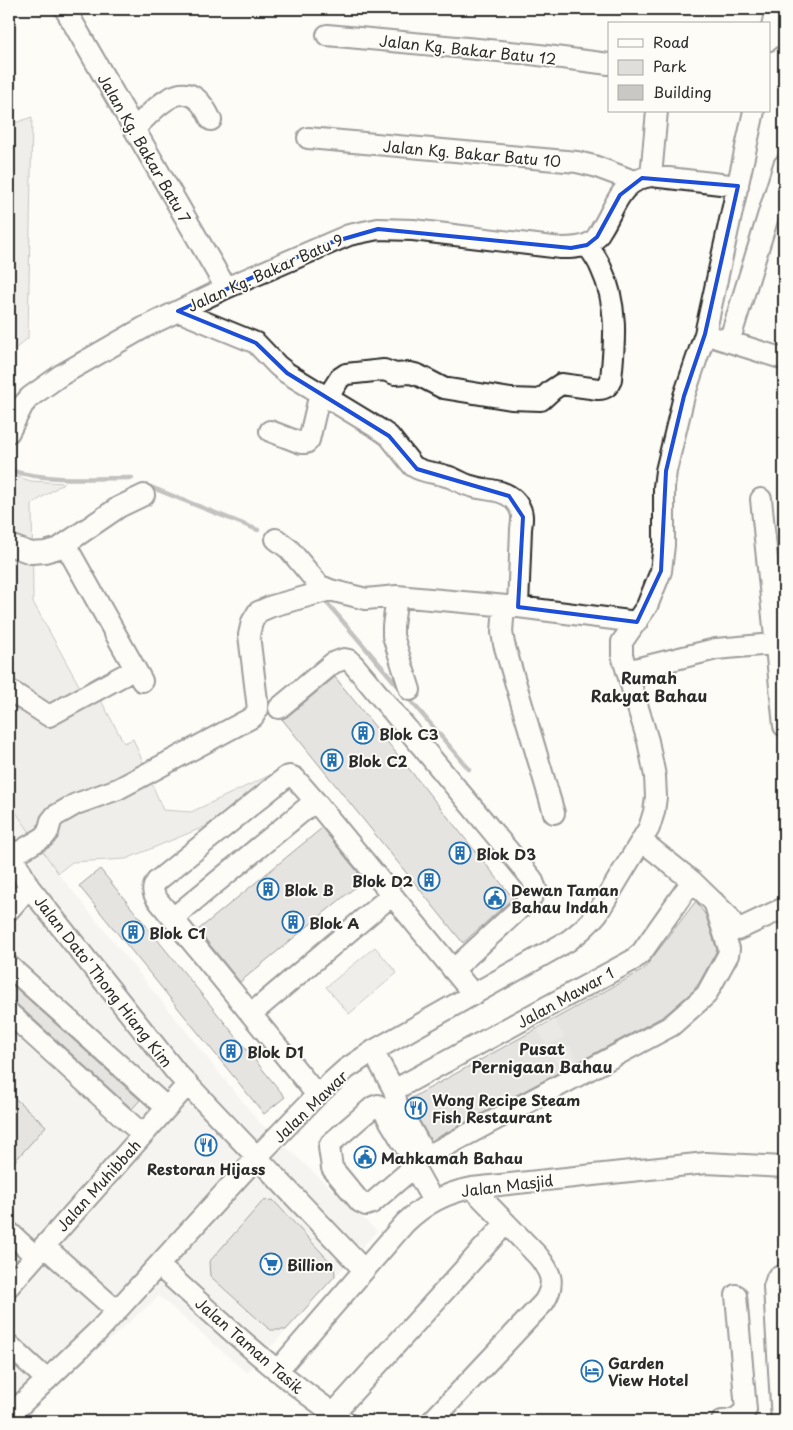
<svg xmlns="http://www.w3.org/2000/svg" width="793" height="1430" viewBox="0 0 793 1430" font-family="'Playpen Sans',sans-serif">
<style>
.built{fill:#edece8}
.green{fill:#dfdeda;stroke:#858482}
.lines{fill:none;stroke-linecap:round;stroke-linejoin:round}
.stream{stroke:#7e7d7b;stroke-width:4.5}
.building{fill:#c9c8c4;stroke:#2b2b2b}
.minor-tunnel{stroke:#d3d2ce;stroke-width:20;stroke-dasharray:20 10;stroke-linecap:butt}
.minor-casing{stroke:#2b2b2b;stroke-width:24}
.minor{stroke:#fdfcf7;stroke-width:20}
.marked{fill:none;stroke:#1d4ed8;stroke-width:4;stroke-linejoin:round}
.labels{text-anchor:middle;dominant-baseline:central;stroke-width:4;stroke-linejoin:round;paint-order:stroke}
.street-label{font-size:15px;fill:#2b2b2b;stroke:#fdfcf7}
.poi-label{font-size:15px;font-weight:bold;fill:#2b2b2b;stroke:#fdfcf7;text-anchor:start}
.neighbourhood-label{font-size:16px;font-weight:bold;fill:#2b2b2b;stroke:#fdfcf7}
</style>
<rect width="100%" height="100%" fill="#fdfcf7"/>
<filter id="ink" filterUnits="userSpaceOnUse"><feTurbulence type="fractalNoise" baseFrequency=".02" numOctaves="2"/><feDisplacementMap in="SourceGraphic" scale="10" xChannelSelector="R" yChannelSelector="G"/><feConvolveMatrix kernelMatrix="1 2 1 2 8 2 1 2 1" color-interpolation-filters="sRGB"/></filter>
<g filter="url(#ink)">
<!-- built -->
<path class="built" d="M9,802l49,71 201,249 118,109 -130,142 -88,-77 -106,93 -32,32h-12z"/>
<!-- green -->
<path class="green" d="M32,117l-4,221 -19,16v-229z
M9,474l22,7 33,2 -32,21 1,98 48,87 11,-5 32,59 9,-4 30,71 28,2 88,-41 -38,31 -37,25 -78,32 -54,3 -14,11 -49,-71z
M375,947l22,26 -48,41 -23,-27z"/>
<g class="lines">
<!-- stream -->
<path class="stream" d="M9,470c39,12 83,8 123,8
M148,486l110,44
M322,597l147,172"/>
</g>
<!-- building -->
<path class="building" d="M335,677l178,221 -50,45 -181,-224 5,-2z
M322,828l42,52 -124,102 -42,-52z
M100,869l185,228 -21,17 -185,-228z
M696,901l10,15 11,34 -18,33 -6,8 -29,25 -233,125 -23,-41 235,-130z
M9,982l131,118 -8,9 -115,-105 -8,-3z
M9,1093l37,33 -31,35 -6,-6z
M273,1200l61,66 1,10 -49,54h-16l-60,-54 -1,-14 54,-61z"/>
<g class="lines">
<!-- minor-tunnel -->
<path class="minor-tunnel" d="M546,1024l25,45"/>
<!-- minor casing -->
<g class="minor-casing">
<path id="minor" d="M65,9l161,279
M327,35l204,19 78,10
M769,40l7,-31
M134,129c26,-25 54,-60 77,-9
M308,138l269,24 17,4 40,15
M651,176l6,-65
M178,311l78,32 22,23 9,7 92,56 10,7 24,30c10,7 21,6 33,10 9,2 16,8 25,10 15,5 31,2 43,14 9,9 9,17 7,29l-3,78
M717,338l67,21
M729,342l55,-177
M327,398l13,-20 6,-4 38,-4 11,4 15,-1 8,2 25,13 68,11 30,1 11,-10 9,-6 37,5c7,0 11,-3 13,-10 4,-38 7,-75 -10,-111 -3,-8 -9,-16 -14,-23
M270,431l31,12h5l3,-3 11,-47
M9,432l14,-27 7,-8 31,-22 84,-48 81,-39 123,-53 29,-6 35,1 148,18c9,0 19,0 27,-4 6,-2 10,-8 13,-14 15,-23 18,-49 50,-54l87,10
M761,499l23,227
M276,539l13,10 30,36 11,5 36,9 31,-3 121,11 119,15
M65,544l77,137
M9,545l22,8 14,-1 14,-4 60,-41 25,-12
M397,596l-4,30v10l17,54
M504,606l-2,26 2,12 50,169
M627,671l89,-22 68,-6
M9,690l40,26 86,-47
M279,708l54,-45 11,-4 5,1 5,5 178,214 4,10 -5,9 -78,72
M315,801l-20,-23 -5,-2 -4,1 -129,104c-5,7 -5,11 0,18l160,196
M9,849l20,38 147,185 188,198
M12,856l32,-19 4,-5 3,-11 4,-5 21,-12 42,-15 135,-72 5,-8 -9,-74 3,-13 6,-10 14,-6 58,-16
M692,881l36,35 9,14 47,-22
M9,910l20,-23
M173,918l142,-117 158,193
M9,966l158,142
M9,1013l134,122
M251,1014l141,-119
M373,1051l21,39 239,-130 9,-8 50,-71 -50,-40
M394,1090l3,14 25,45 5,5h4l240,-128 35,-31 22,-40 1,-6 -15,-47
M414,1167l-42,36 -6,2 -6,-3 -28,-34 -3,-21 2,-4 42,-36 5,-2 4,3 30,50 2,9 19,34
M9,1232l26,24
M44,1246l73,65
M159,1266c60,53 118,110 186,155
M9,1286l179,-202
M9,1345l38,35
M277,1371l128,-148c20,-19 40,-30 67,-35l234,-25 78,4
M333,1414l173,-191
M9,1416l91,-87 157,-172 60,-62 29,-26 27,-18 195,-110c11,-8 20,-16 29,-27l52,-86 5,-16 2,-15 -1,-21 -7,-35 -26,-86v-13l25,-36 14,-35 3,-26v-58l2,-16 18,-75 21,-62 49,-223
M432,1421l112,-119c12,-19 7,-30 -6,-46l-66,-68
M722,1421c10,0 16,-3 24,-11l-10,-115
M782,1421l-8,-134 3,-9 7,-3"/>
</g>
<!-- minor -->
<use href="#minor" class="minor"/>
</g>
</g>
<!-- marked area -->
<path d="M0 0H793V1430H0ZM642,178l96,8 -33,148 -21,62 -18,75 -5,100 -24,51 -119,-15 5,-90 -14,-21 -92,-27 -28,-33 -102,-63 -31,-30 -78,-32 148,-67 52,-15 193,19 16,-3 10,-8 23,-42z" fill="#fdfcf7" fill-opacity=".55" fill-rule="evenodd"/>
<path class="marked" d="M642,178l96,8 -33,148 -21,62 -18,75 -5,100 -24,51 -119,-15 5,-90 -14,-21 -92,-27 -28,-33 -102,-63 -31,-30 -78,-32 148,-67 52,-15 193,19 16,-3 10,-8 23,-42z"/>
<!-- icons -->
<defs>
<g id="building-ring" transform="scale(1.125)"><circle r="9.5" fill="#fdfcf7" stroke="#1f6fb2" stroke-width="1.5"/><path d="M-4-6H4V6H1V3H-1V6H-4ZM-2.5-4.3h1.7v1.8h-1.7ZM.8-4.3h1.7v1.8H.8ZM-2.5-1h1.7V.8h-1.7ZM.8-1h1.7V.8H.8Z" fill="#1f6fb2"/></g>
<g id="civic-ring" transform="scale(1.125)"><circle r="9.5" fill="#fdfcf7" stroke="#1f6fb2" stroke-width="1.5"/><path d="M-.6-6.5H3V-4.5H.6V-3L4-1V1h2V6H-6V1h2V-1L-.6-3ZM-1.2 2.5V6h2.4V2.5Z" fill="#1f6fb2"/></g>
<g id="restaurant-ring" transform="scale(1.125)"><circle r="9.5" fill="#fdfcf7" stroke="#1f6fb2" stroke-width="1.5"/><path d="M-5-6h1v4h1v-4h1v4h1v-4h1v5L-1.5 .5V6h-2V.5L-5-1ZM5-6V6H3V1.5H1.5Q1.5-4 5-6Z" fill="#1f6fb2"/></g>
<g id="supermarket-ring" transform="scale(1.125)"><circle r="9.5" fill="#fdfcf7" stroke="#1f6fb2" stroke-width="1.5"/><path d="M-6-5.5h2.5l.6 2H6L4.5 2H-2.5L-4.4-4H-6ZM-1.5 3.2a1.3 1.3 0 1 0 .1 0ZM3 3.2a1.3 1.3 0 1 0 .1 0Z" fill="#1f6fb2"/></g>
<g id="hotel-ring" transform="scale(1.125)"><circle r="9.5" fill="#fdfcf7" stroke="#1f6fb2" stroke-width="1.5"/><path d="M-6-4.5h1.5V1H6V5H4.5V3h-9V5H-6ZM-4 0a1.8 1.8 0 1 1 3.6 0ZM.5 0V-2.5h3Q6-2.5 6 0Z" fill="#1f6fb2"/></g>
</defs>
<g fill-rule="evenodd">
<use href="#building-ring" x="363" y="733"/>
<use href="#building-ring" x="332" y="760"/>
<use href="#building-ring" x="460" y="853"/>
<use href="#building-ring" x="429" y="880"/>
<use href="#building-ring" x="268" y="889"/>
<use href="#civic-ring" x="495" y="898"/>
<use href="#building-ring" x="293" y="922"/>
<use href="#building-ring" x="133" y="932"/>
<use href="#building-ring" x="231" y="1051"/>
<use href="#restaurant-ring" x="416" y="1108"/>
<use href="#restaurant-ring" x="206" y="1145"/>
<use href="#civic-ring" x="365" y="1157"/>
<use href="#supermarket-ring" x="271" y="1264"/>
<use href="#hotel-ring" x="592" y="1371"/>
</g>
<g class="labels">
<!-- street labels -->
<g class="street-label">
<text transform="translate(468 49) rotate(6)">Jalan Kg. Bakar Batu 12</text>
<text transform="translate(145 148) rotate(60)">Jalan Kg. Bakar Batu 7</text>
<text transform="translate(472 153) rotate(5)">Jalan Kg. Bakar Batu 10</text>
<text transform="translate(265 272) rotate(-24)">Jalan Kg. Bakar Batu 9</text>
<text transform="translate(104 981) rotate(52)">Jalan Dato' Thong Hiang Kim</text>
<text transform="translate(565 997) rotate(-29)">Jalan Mawar 1</text>
<text transform="translate(310 1106) rotate(-44)">Jalan Mawar</text>
<text transform="translate(98 1185) rotate(-48)">Jalan Muhibbah</text>
<text transform="translate(507 1185) rotate(-7)">Jalan Masjid</text>
<text transform="translate(250 1345) rotate(41)">Jalan Taman Tasik</text>
</g>
<!-- poi labels -->
<g class="poi-label">
<text x="379" y="733">Blok C3</text>
<text x="348" y="760">Blok C2</text>
<text x="476" y="853">Blok D3</text>
<text x="413" y="880" text-anchor="end">Blok D2</text>
<text x="284" y="889">Blok B</text>
<text x="511" y="889">Dewan Taman<tspan x="511" dy="17">Bahau Indah</tspan></text>
<text x="309" y="922">Blok A</text>
<text x="149" y="932">Blok C1</text>
<text x="247" y="1051">Blok D1</text>
<text x="432" y="1099">Wong Recipe Steam<tspan x="432" dy="17">Fish Restaurant</tspan></text>
<text x="381" y="1157">Mahkamah Bahau</text>
<text x="206" y="1168" text-anchor="middle">Restoran Hijass</text>
<text x="287" y="1264">Billion</text>
<text x="608" y="1362">Garden<tspan x="608" dy="17">View Hotel</tspan></text>
</g>
<!-- neighbourhood labels -->
<g class="neighbourhood-label">
<text x="649" y="677">Rumah<tspan x="649" dy="18">Rakyat Bahau</tspan></text>
<text x="542" y="1048">Pusat<tspan x="542" dy="18">Pernigaan Bahau</tspan></text>
</g>
</g>
<!-- margin -->
<rect width="793" height="1430" fill="none" stroke="#fdfcf7" stroke-width="30"/>
<rect x="15" y="15" width="763" height="1400" fill="none" stroke="#2b2b2b" stroke-width="2" filter="url(#ink)"/>
<!-- legend -->
<rect x="608" y="22" width="162" height="90" fill="#fdfcf7" stroke="#a9a8a5"/>
<rect x="618" y="39" width="25" height="8" fill="#fdfcf7" stroke="#a9a8a5"/>
<text x="653" y="48" font-size="15" fill="#2b2b2b">Road</text>
<rect x="618" y="60" width="25" height="15" fill="#dfdeda" stroke="#a9a8a5"/>
<text x="653" y="72" font-size="15" fill="#2b2b2b">Park</text>
<rect x="618" y="85" width="25" height="15" fill="#c9c8c4" stroke="#a9a8a5"/>
<text x="653" y="98" font-size="15" fill="#2b2b2b">Building</text>
</svg>
